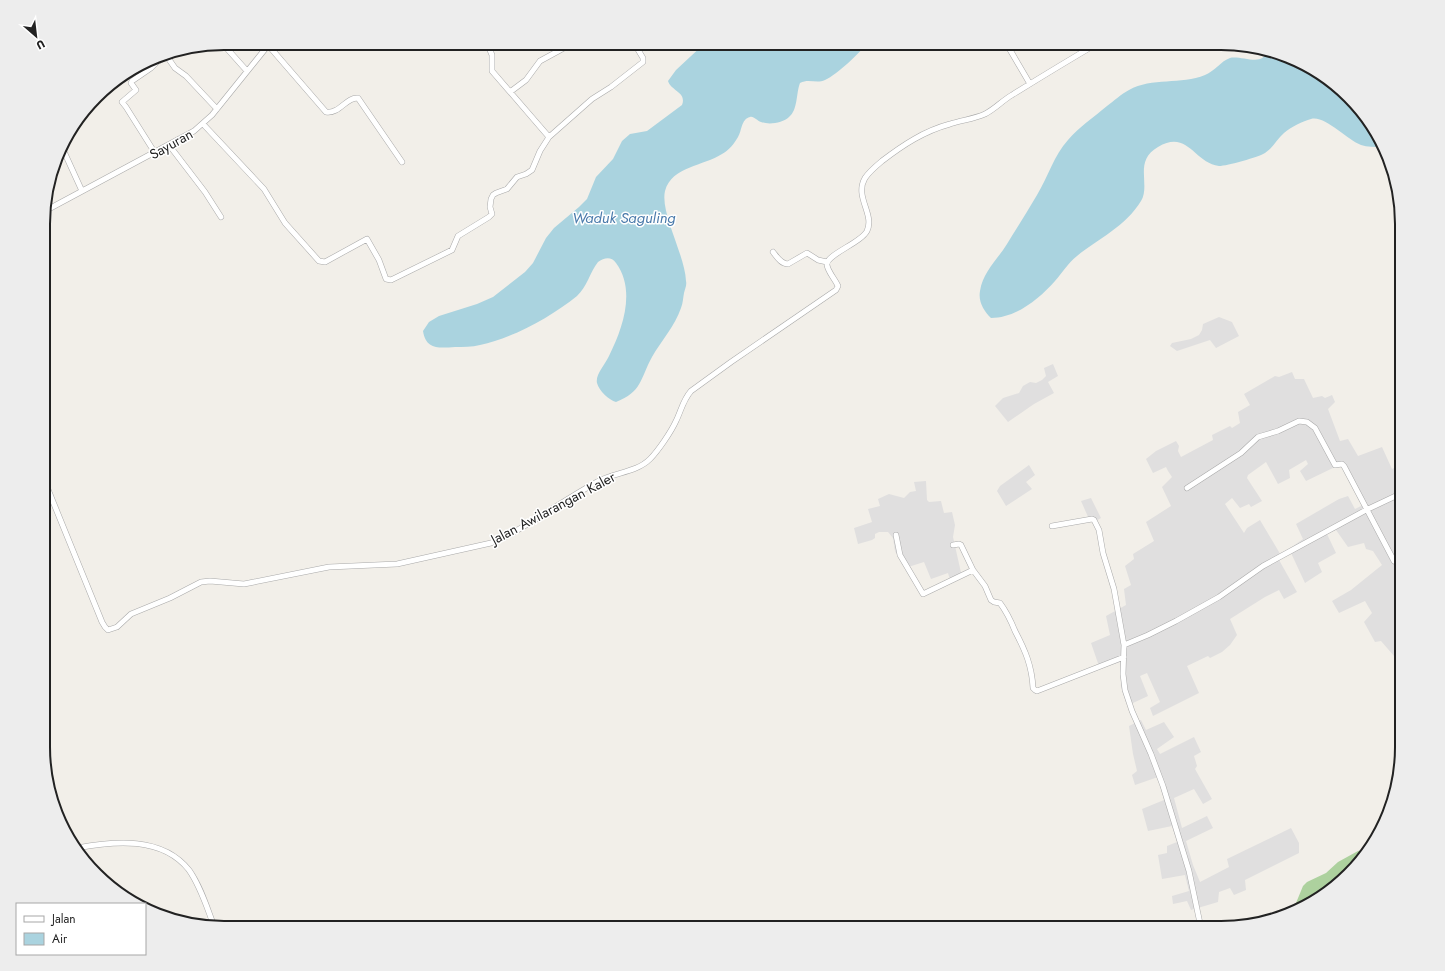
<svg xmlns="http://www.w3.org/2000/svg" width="1445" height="971" viewBox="0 0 1445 971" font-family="Jost,sans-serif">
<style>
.residential{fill:#e0dfdf}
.forest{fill:#add19e}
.water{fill:#aad3df}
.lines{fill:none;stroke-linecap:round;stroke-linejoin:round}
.street-casing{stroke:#a9a9a9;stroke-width:6}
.street{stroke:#fff;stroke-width:5}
.labels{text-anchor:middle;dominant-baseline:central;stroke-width:3;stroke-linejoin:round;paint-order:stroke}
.street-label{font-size:14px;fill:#222;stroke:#fff}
.water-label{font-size:15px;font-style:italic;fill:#4a7aab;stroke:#fff}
.rim{fill:none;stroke:#222;stroke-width:2}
</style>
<rect width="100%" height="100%" fill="#f2efe9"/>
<!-- residential -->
<path class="residential" d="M1219,317l13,5 7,14 -23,12 -6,-8 -33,11 -7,-5 2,-3 19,-4 8,-4 3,-5 1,-6z
M1053,364l5,12 -10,6 6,11 -20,11 -26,18 -13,-16 8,-8 16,-5 4,-7 7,-4 6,1 6,-3 4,-4 -2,-8z
M1292,372l3,7h9l9,19 9,-2 3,2 7,-3 3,7 -7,7 12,32 8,-2 10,17 24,-9 10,22 10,-5v196l-8,-4 -13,-15 -6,1 -11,-20 8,-9 -7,-12 -26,12 -7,-12 19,-11 31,-25 -9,-14 -7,-2 -2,-6 -16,4 -12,-17 -9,4 9,19 -18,10 4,9 -17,11 -14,-30 -2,-4 14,-10 -7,-15 43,-25 9,-3 7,13 8,-4 -21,-39 -7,1 -29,14 -6,-10 8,-7 -2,-4 -17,10 1,8 -12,6 -12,-22 -18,13 -1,3 15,23 -11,6 -2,-3 -9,4 -8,-10 -7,6 19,29 3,-5 13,-8 19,32 2,6 -2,2 18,32 -13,7 -5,-9 -14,7 -35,22 7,16 -7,10 -8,7 -12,6 -2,-2 -21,10 12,27 -46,23 -3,-8 10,-6 -13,-29 -7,3 8,20 -15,7 -7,-1 -5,-15 -1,-25 -20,7 -9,-26 19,-8 -4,-19 20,-11 -2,-16 7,-4 -6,-19 9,-7 -1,-5 21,-13 -8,-19 25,-16 -9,-19 10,-10 -4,-6 -2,-4 -13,6 -7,-14 10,-8 20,-10 3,5 -1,5 3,6 32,-17 -1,-5 18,-9 2,2 8,-5 -2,-11 12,-7 -6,-11 31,-18 4,1z
M1029,465l6,10 -9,7 6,7 -26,17 -9,-15 3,-5z
M926,481l1,19 2,2 12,-1 3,12 8,-1 3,13 -2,12 9,40 -11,6 -3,-10 -17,6 -7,-17 -19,6 -10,-17 -2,-13 -5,-6h-9l-4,2v4l-3,2 -14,4 -4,-16 18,-6 -4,-13 12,-3 -2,-7 11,-5 15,4 6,-6 6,-1 -2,-9z
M1091,498l10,20 -5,3 -7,-2 -8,-18z
M1141,720l5,10 18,-8 10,15 -17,12 3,5 34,-17 7,15 -7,4 3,10 -2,3 17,30 -9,5 -9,-15 -20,9 8,30 25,-12 6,12 -27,13 7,24 7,17 29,-15 -2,-8 64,-31 8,15v10l-54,27 1,10 -12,5 -4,-7 -11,4 -1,10 -27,8 -4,-9 -14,3 -1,-8 17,-5 -4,-16 -23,4 -4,-24 9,-2v-7l10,-4 -5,-16 -24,5 -6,-22 22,-9 -6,-23 -23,8 -3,-10 5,-4 -4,-17 -4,-28z"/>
<!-- forest -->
<path class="forest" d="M1371,848l-60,56 -33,10 18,-11 7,-17 4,-4 19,-9 12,-11 20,-11z"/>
<!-- water -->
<path class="water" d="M705,43h163c-10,11 -30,31 -43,37 -9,4 -16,-2 -25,3 -4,10 -2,27 -11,34 -6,6 -20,8 -28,5 -4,-1 -7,-6 -11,-5 -9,2 -8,14 -12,20 -4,7 -9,13 -16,17 -18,12 -50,12 -57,37 -5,22 20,64 21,90 1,4 -1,8 -2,12 -1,5 -1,10 -3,15 -6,18 -20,33 -29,49 -12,22 -10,35 -36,45 -7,-2 -17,-11 -19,-19 -2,-8 9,-20 12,-27 14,-28 27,-66 7,-93 -5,-7 -12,-5 -18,-1 -8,10 -11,25 -21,34 -26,21 -64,42 -97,49 -8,2 -17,2 -25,2 -16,1 -29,3 -32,-16l6,-9 10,-6 38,-12 16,-7 32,-25 8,-9 13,-25 8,-10 25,-21 8,-8 9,-22 17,-18 9,-18 8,-7 17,-3 35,-26c5,-13 -11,-14 -14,-24l8,-11z
M1265,50l14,3 43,21 56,60 4,13c-7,0 -15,0 -21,-2 -14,-5 -36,-30 -50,-26 -8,2 -20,8 -27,14 -7,6 -11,15 -19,20 -6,4 -38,13 -46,13 -25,-3 -31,-37 -61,-19 -25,14 -7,38 -17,54 -15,25 -43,38 -64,55 -9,7 -15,17 -22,25 -16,18 -39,37 -64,37 -7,-7 -13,-16 -11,-27 3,-19 17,-31 27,-47 10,-16 20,-32 30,-49 11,-18 17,-40 31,-55 11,-13 26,-23 39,-34 7,-5 14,-12 22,-16 23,-13 52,-5 76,-15 10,-4 16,-14 25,-17 10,-3 37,10 35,-8z"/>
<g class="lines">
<!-- street casing -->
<g class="street-casing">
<path id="street" d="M222,43l25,28
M487,43l5,12v16l57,66 43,-38 19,-12 32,-25v-4l-9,-15
M1006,43l24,41
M268,45l58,67c14,2 20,-15 32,-14l44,64
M510,92l16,-12 14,-19 33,-18
M203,124l61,65 21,34 34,38 6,1 42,-23 12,21 7,19 5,1 61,-30 6,-14 31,-19 3,-3 -2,-7 1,-8 2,-4 3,-2 11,-4 10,-12 9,-3 6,-4 8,-19 9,-14
M61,145l21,46
M169,145l36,47 16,25
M155,153l-29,-46 -4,-5 14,-12 -5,-7 1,-2 19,-13 6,-6 9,-5 2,1 7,10 11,8 31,33
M45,211l149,-80 18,-16 58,-72
M773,252c4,5 8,12 15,12l19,-11 11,7 9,2
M45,482l57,140 3,5 3,3 9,-3 14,-13 39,-16 31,-16 9,-1 34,3 85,-17 68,-3 94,-21 14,-6c32,-17 61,-38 92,-55 17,-10 39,-9 53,-23 8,-8 21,-27 26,-38 5,-10 7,-21 15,-30l40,-29 105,-72 2,-4c-3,-7 -10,-14 -11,-21 -2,-10 34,-22 40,-34 8,-17 -13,-34 -2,-53 4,-6 11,-12 17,-17 21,-16 42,-30 68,-37 12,-4 24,-5 35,-10 10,-5 18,-14 27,-19 29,-18 57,-35 86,-52
M1187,488l54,-35 17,-16 20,-6 21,-10 8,1 8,6 20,37 7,-1 2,2 50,95 3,2 5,-3
M1052,526l40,-7 2,1 5,10 4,23 11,36 10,56
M896,535l4,20 23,39 50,-24
M953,545l6,-1 2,1 12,25 12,16 6,14 3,2 6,1c6,8 11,18 15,28 10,19 17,35 18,57l2,2 2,1 87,-34
M77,848c37,-7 85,-12 112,22 12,17 18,38 25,56
M1201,928l-12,-57 -26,-85 -12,-32 -19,-43 -7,-21 -2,-16 1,-29 24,-10 28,-14 43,-24 44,-31 103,-56 36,-17"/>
</g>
<!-- street -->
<use href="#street" class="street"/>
</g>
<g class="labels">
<!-- street labels -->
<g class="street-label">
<text transform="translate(171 144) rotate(-29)">Sayuran</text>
<text transform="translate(553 508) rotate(-28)">Jalan Awilarangan Kaler</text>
</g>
<!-- water labels -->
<g class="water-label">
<text x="624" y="218">Waduk Saguling</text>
</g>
</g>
<!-- crop -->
<path d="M0 0H1445V971H0ZM224 50H1221A174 174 0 0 1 1395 224V747A174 174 0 0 1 1221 921H224A174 174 0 0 1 50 747V224A174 174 0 0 1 224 50Z" fill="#ededed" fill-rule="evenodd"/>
<path class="rim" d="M224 50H1221A174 174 0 0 1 1395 224V747A174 174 0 0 1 1221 921H224A174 174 0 0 1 50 747V224A174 174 0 0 1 224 50Z"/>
<!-- legend -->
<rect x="16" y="903" width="130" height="52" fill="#ffffff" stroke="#a7a7a7"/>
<rect x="24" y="916" width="20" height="6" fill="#ffffff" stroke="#a7a7a7"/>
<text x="52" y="923" font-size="12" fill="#222222">Jalan</text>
<rect x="24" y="933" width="20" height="12" fill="#aad3df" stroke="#a7a7a7"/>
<text x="52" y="943" font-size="12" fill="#222222">Air</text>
<!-- north arrow -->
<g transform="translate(36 36) rotate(152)" stroke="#ffffff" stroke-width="3" paint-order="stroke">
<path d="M0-3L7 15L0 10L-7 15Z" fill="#222222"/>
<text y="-6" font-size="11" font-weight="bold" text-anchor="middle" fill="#222222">U</text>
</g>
</svg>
